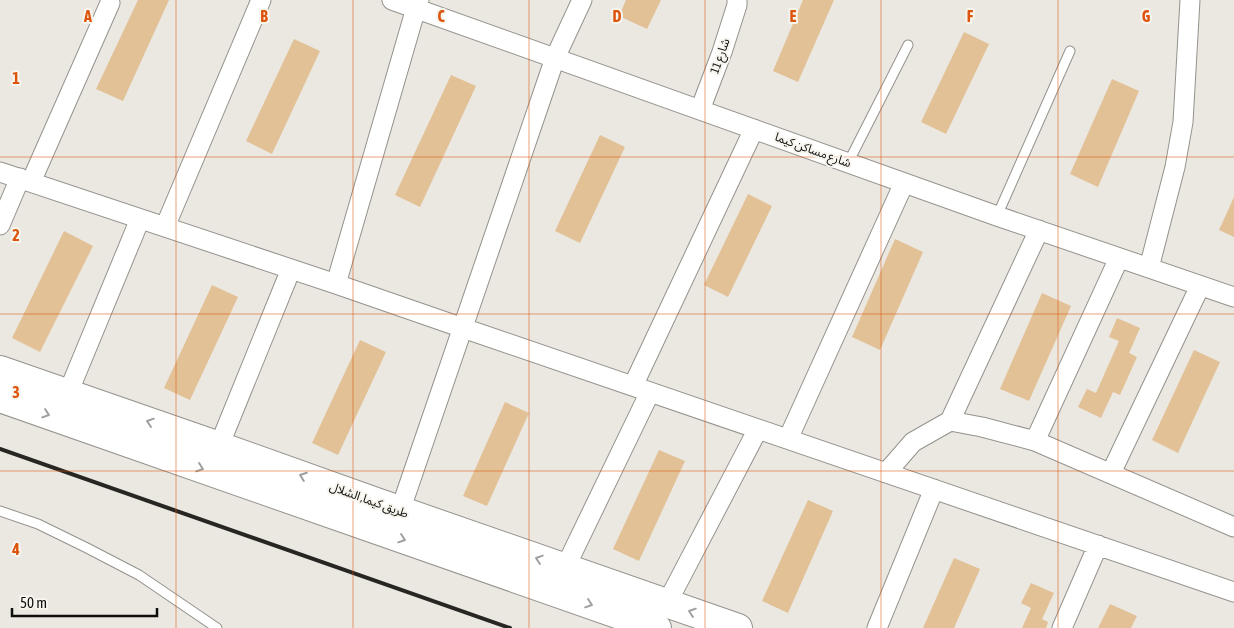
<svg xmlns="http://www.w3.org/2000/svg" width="1234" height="628" viewBox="0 0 1234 628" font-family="'Asap Condensed','Noto Sans Arabic',sans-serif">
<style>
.building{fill:#e3c196}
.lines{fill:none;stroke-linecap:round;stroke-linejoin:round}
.service-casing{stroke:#94928c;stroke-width:11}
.minor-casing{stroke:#94928c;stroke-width:21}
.trunk-casing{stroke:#94928c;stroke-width:30}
.service{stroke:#fff;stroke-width:9}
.minor{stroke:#fff;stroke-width:19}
.trunk{stroke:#fff;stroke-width:28}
.rail{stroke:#272623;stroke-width:4}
.oneway{stroke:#9f9f9e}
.grid{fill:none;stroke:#dd550c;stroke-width:1;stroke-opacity:0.55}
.labels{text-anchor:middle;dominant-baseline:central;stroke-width:4;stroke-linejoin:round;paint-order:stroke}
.street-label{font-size:12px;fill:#0f0e0c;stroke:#f7f5ee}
.grid-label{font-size:16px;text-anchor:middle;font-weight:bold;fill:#dd550c;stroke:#f7f5ee;stroke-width:4;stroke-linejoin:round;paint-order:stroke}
</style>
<rect width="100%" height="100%" fill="#eae8e1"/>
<!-- building -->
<path class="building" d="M138,0h31l-46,101 -27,-12z
M626,0h35l-14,29 -28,-13z
M803,0h31l-36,82 -25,-11z
M964,32l25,12 -43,90 -25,-12z
M294,39l26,12 -48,103 -26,-13z
M451,75l25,11 -56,121 -25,-12z
M1112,79l27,12 -41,96 -28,-13z
M600,135l25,12 -45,96 -25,-12z
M748,194l24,12 -44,91 -24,-12z
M1234,197v40l-15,-7z
M64,231l29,15 -53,106 -28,-14z
M895,239l28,13 -43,98 -28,-13z
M212,285l26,12 -48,103 -26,-12z
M1042,293l29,13 -42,95 -29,-12z
M1117,318l23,10 -11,25 8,4 -17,38 -7,-3 -12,26 -23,-11 9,-18 9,4 23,-52 -10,-4z
M360,340l26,12 -48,103 -26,-12z
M1194,350l26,12 -42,91 -26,-13z
M505,402l24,11 -42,93 -24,-10z
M659,450l26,11 -46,100 -26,-12z
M808,500l25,11 -45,102 -26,-12z
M954,558l26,11 -26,59h-31z
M1031,583l23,10 -12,26 6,3 -2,6h-24l9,-20 -10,-5z
M1110,604l27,12 -6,12h-33z"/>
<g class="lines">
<!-- service casing -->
<g class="service-casing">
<path id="service" d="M848,163l60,-118
M997,216l73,-165
M0,511l38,13 49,24 52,27 78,53"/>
</g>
<!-- minor casing -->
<g class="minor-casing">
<path id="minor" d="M392,0l605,216 237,81
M700,110l22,-58 15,-47v-5
M0,172l336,112 127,44 771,264
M31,182l79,-179
M0,225l20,-47
M165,227l96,-227
M1149,268l26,-101 8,-45 7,-122
M336,284l80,-276 3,-8
M633,386l121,-257
M68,393l72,-174
M950,421l89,-191
M788,439l116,-256
M1035,441l84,-183
M219,446l72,-177
M886,473l27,-31 37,-21 32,6 53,14 199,86
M1111,473l89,-187
M400,511l155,-453 27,-58
M565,568l85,-176
M667,603l91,-174
M877,628l57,-139
M1062,628l36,-83"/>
</g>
<!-- trunk casing -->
<g class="trunk-casing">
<path id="trunk" d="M0,370l219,76 157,56 362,126
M0,398l657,230"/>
</g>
<!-- service -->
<use href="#service" class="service"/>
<!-- minor -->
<use href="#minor" class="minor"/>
<!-- trunk -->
<use href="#trunk" class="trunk"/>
<!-- rail -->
<path class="rail" d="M0,449l510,179"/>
</g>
<!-- one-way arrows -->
<defs><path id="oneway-chevron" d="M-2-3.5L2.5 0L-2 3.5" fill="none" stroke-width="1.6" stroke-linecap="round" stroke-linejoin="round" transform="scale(1.25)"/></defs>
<g class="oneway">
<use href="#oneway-chevron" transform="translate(46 414) rotate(19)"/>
<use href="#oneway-chevron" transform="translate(150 422) rotate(-161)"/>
<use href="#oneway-chevron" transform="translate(200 468) rotate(19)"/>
<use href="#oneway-chevron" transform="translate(303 476) rotate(-160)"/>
<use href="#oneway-chevron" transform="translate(402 539) rotate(19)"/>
<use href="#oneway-chevron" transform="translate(539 559) rotate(-161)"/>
<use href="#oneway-chevron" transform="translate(589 604) rotate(19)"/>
<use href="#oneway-chevron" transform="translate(692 612) rotate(-161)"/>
</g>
<!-- grid -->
<path class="grid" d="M176,0v628M353,0v628M529,0v628M705,0v628M881,0v628M1058,0v628M0,157h1234M0,314h1234M0,471h1234"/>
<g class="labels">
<!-- street labels -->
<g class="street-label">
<text transform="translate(720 56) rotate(-71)">شارع 11</text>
<text transform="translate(813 150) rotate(20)">شارع مساكن كيما</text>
<text transform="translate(369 500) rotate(20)">طريق كيما, الشلال</text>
</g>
</g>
<g class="grid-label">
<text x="88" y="22">A</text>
<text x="264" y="22">B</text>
<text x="441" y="22">C</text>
<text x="617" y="22">D</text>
<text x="793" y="22">E</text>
<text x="970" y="22">F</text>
<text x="1146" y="22">G</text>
<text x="16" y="84">1</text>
<text x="16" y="241">2</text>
<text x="16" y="398">3</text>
<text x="16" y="555">4</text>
</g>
<!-- scale -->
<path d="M12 608v8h145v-8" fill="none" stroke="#0f0e0c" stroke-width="2.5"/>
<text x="20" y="608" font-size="15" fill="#0f0e0c" stroke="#f7f5ee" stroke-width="4" paint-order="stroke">50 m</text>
</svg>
